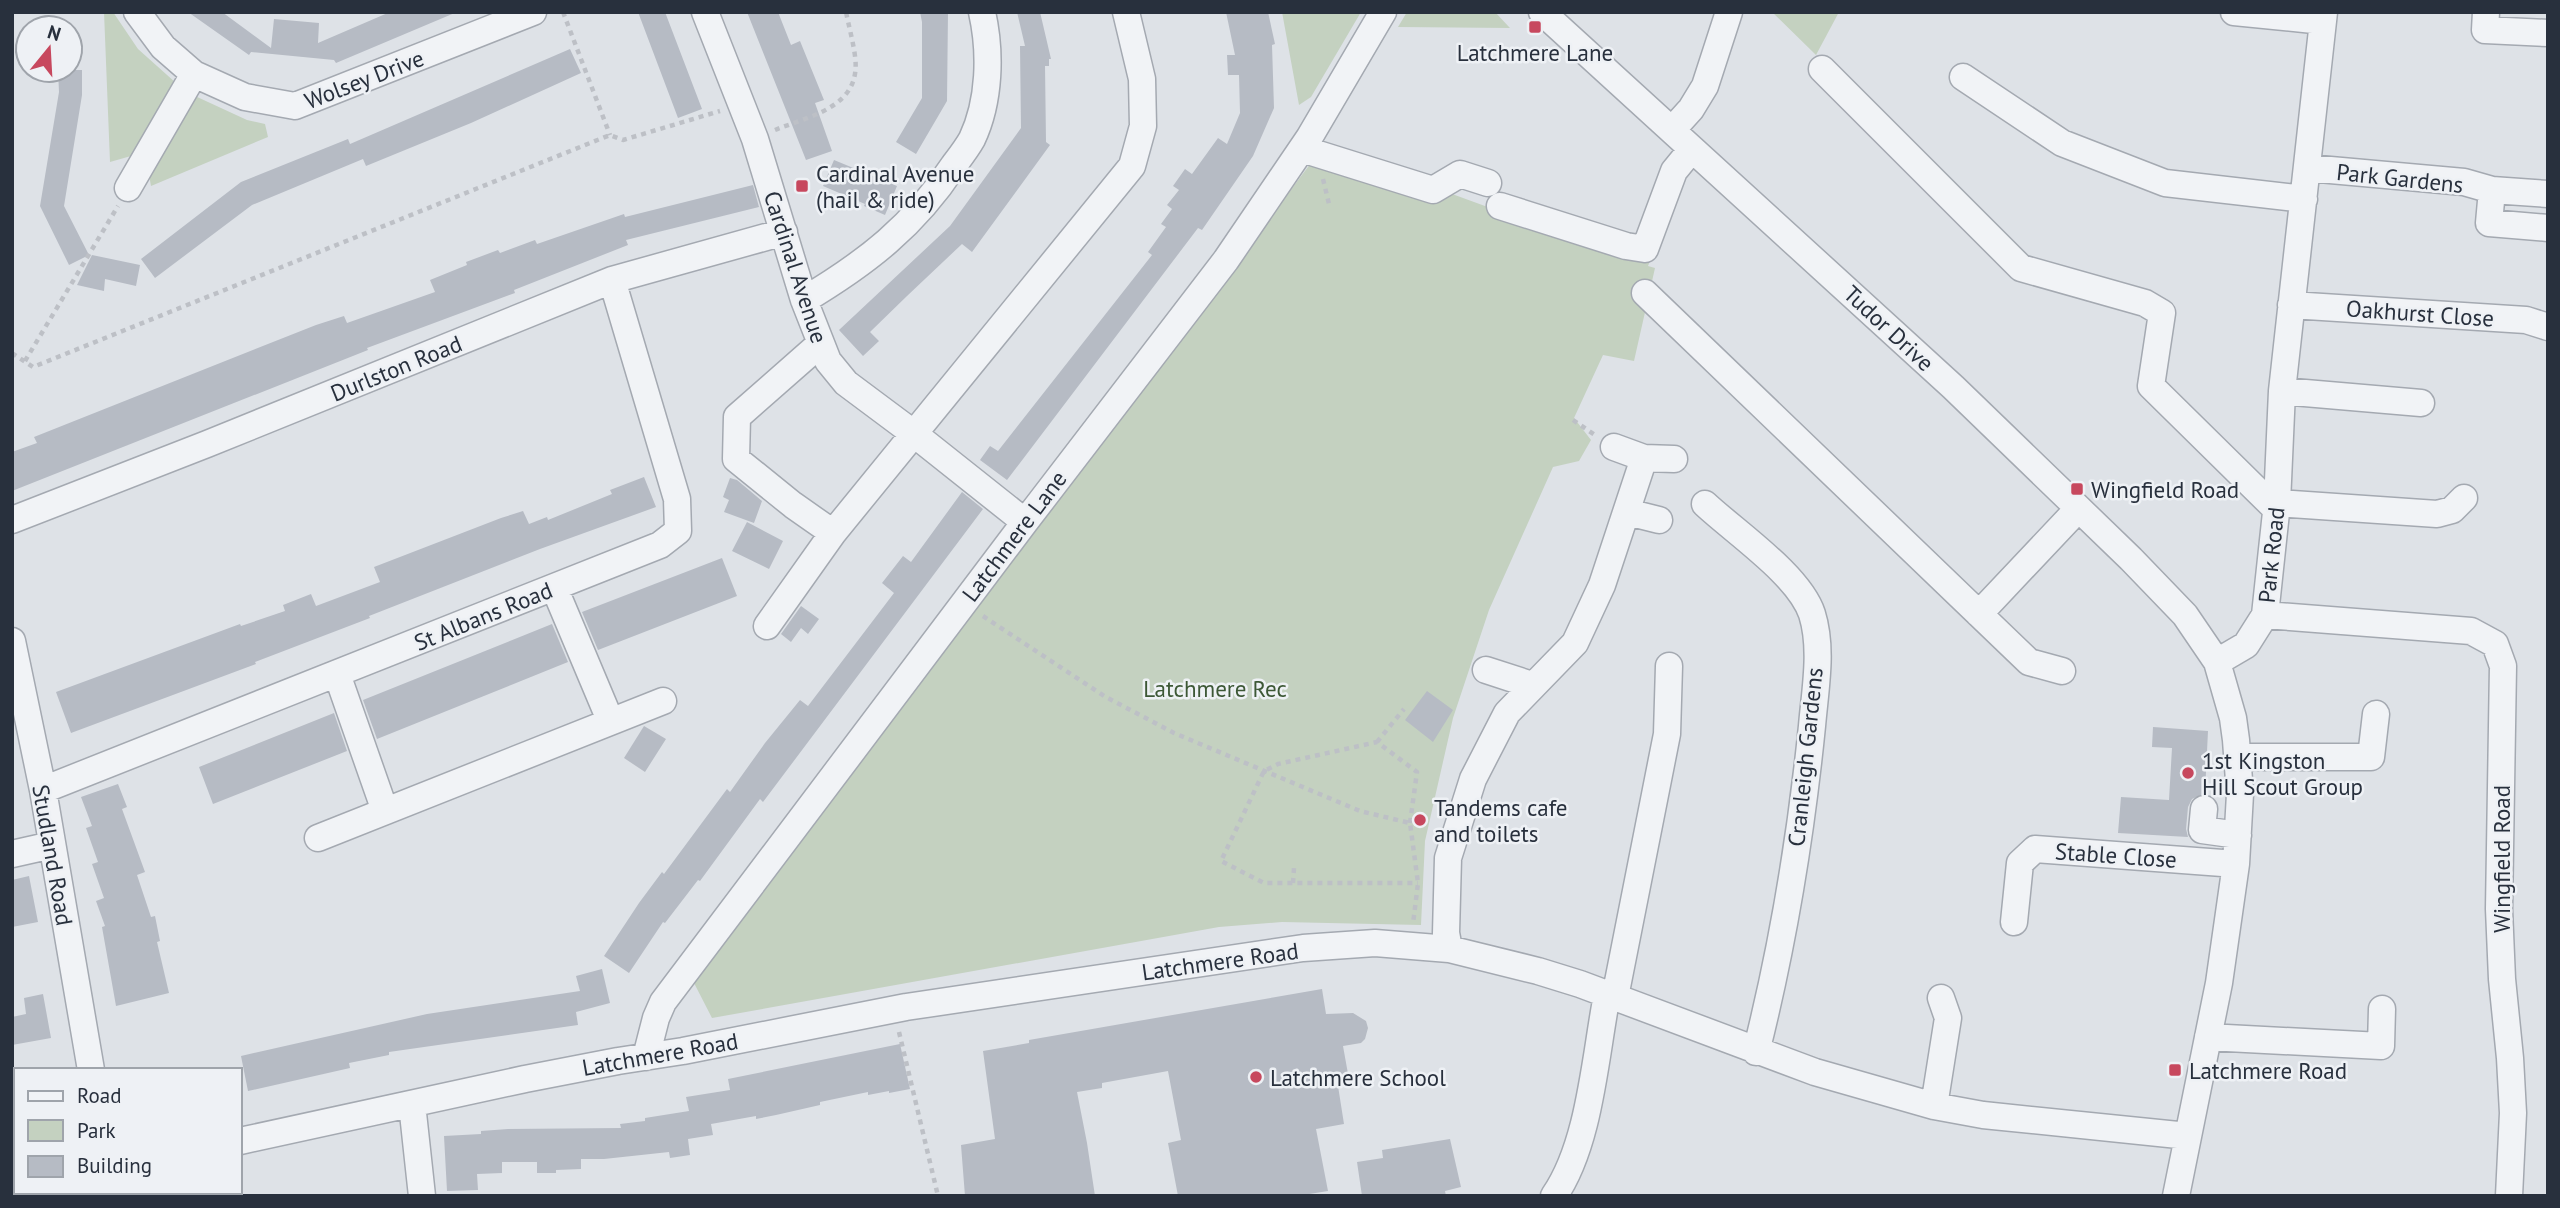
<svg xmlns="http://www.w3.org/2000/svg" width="2560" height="1208" viewBox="0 0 2560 1208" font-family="'PT Sans',sans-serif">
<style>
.green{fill:#c4d1c0}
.building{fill:#b6bbc4}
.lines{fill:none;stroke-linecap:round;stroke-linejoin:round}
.minor-casing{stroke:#a4a9b1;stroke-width:29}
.path{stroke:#bdc0c6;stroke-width:4.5;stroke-dasharray:5 5;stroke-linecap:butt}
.minor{stroke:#f1f3f6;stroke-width:26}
.poi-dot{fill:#c7485e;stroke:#eef1f5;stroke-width:2.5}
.labels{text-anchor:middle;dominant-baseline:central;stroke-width:5;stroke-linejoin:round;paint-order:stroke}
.poi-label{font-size:23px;fill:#28303d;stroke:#eef1f5;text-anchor:start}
.street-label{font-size:23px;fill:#28303d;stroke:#eef1f5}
.park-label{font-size:23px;fill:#3d5836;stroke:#eef1f5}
</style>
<rect width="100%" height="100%" fill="#dee2e7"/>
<!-- green -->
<path class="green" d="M104,12h9l25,37 38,34 -45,73 -21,6z
M1282,12h79l-50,85 -12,8z
M1407,12h88l15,16 -112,-1z
M1772,12h67l-23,43z
M195,96l52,24 18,4 3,13 -117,49 -3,-17z
M1314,159l108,24 145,53 83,25 -2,5 7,2 -21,93 -31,-6 -29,63 17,22 -12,21 -26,6 -64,143 -36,108 -28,123 -4,84 -139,-3 -63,5 -507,91 -18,-35z"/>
<!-- building -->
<path class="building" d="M188,12h34l49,36 3,-29 45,4 -1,20 72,-31h67l-121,51 -2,-3 -83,-8 -2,3z
M638,12h27l37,97 -24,9z
M747,12h31l13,33 9,-4 24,59 -9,3 17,48 -26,9z
M920,12h28l-1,89 -31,53 -20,-12 26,-44v-76z
M1017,12h23l11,47h-2v7h-4l1,76 4,3 -78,107 -10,-8 -55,52 -37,36 9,9 -16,15 -24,-26 111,-104 71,-98 -1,-82h5z
M1226,12h42l7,32 -3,1 2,63 -21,48 -51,74 -4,-2 -191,252 -27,-20 10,-14 8,5 154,-196 -4,-3 18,-25 -5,-3 11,-15 -5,-4 12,-15 -6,-4 12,-17 7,5 26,-36 9,6 13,-31 -1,-38h-11l-1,-20h8z
M570,49l11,24 -110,50 -105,43 -3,-7 -111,46 -97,73 -14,-19 100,-77 107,-43 2,5z
M58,70h24v25l-18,111 25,49 -20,10 -29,-59 19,-114z
M834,160l63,26 -12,29 -21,-9 1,-2 -42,-18z
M753,185l6,22 -133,33 2,5 -114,45 1,3 -148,55 1,2 -356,141v-39l25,-9 -3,-6 282,-112 28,-9 3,7 88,-31 -5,-12 37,-15 -1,-3 32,-12 2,3 35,-13 2,4 87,-30 1,3z
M92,255l48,10 -4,21 -31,-7 -1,12 -27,-6z
M644,477l12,30 -116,42 -171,67 1,2 -115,44 1,2 -185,69 -15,-41 184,-68 1,2 44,-15 -2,-6 28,-11 5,12 64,-24 -6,-15 127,-49 22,-7 6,13 18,-7 1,3 64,-26 -2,-4z
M730,478l7,2 25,21 -8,22 -30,-11 5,-12 -6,-3z
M962,492l21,17 -220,293 -3,-3 -60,82 -2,-1 -33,43 -2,-1 -34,51 -25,-17 35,-53 23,-31 2,2 63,-85 3,3 35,-49 35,-43 8,6 86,-113 -12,-10 21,-27 8,6z
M747,522l36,19 -14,28 -37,-18z
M722,558l15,38 -139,54 -16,-38z
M801,606l18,13 -11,15 -7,-6 -10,14 -10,-8z
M552,624l16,38 -191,77 -14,-39z
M1427,691l26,19 -20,32 -28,-22z
M334,713l13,38 -134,53 -14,-37z
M644,726l22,13 -21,33 -21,-14z
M2153,727l55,4 -3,62 -13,6 -4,8 -2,22 2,8 -70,-4 3,-36 48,3 3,-52 -20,-1z
M118,784l9,23 -5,2 23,63 -8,3 14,42 4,-1 5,25 -3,1 12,51 -53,13 -14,-79 3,-1 -9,-25 8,-3 -12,-34 6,-2 -12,-34 6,-2 -11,-29z
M29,876l9,46 -26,5v-47z
M602,969l8,34 -34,9 2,13 -189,27v3l-40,8 1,5 -102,23 -7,-35 186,-42 153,-23 -4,-15z
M1322,989l4,25 27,-1 13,8 2,7 -3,11 -4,4 -18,3 7,39 -12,1 6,38 -28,5 12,62 -31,5h-119l-10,-53 13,-3 -13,-69 -66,12v5l-25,4 10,51 8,53h-130l-4,-51 34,-6 -12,-88 46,-8v-3z
M43,994l8,44 -39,7v-28l14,-3 -2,-16z
M900,1044l10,45 -21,4v-2l-21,4v-3l-48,10v3l-44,10 -20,4v-3l-45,8 2,11 -25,4 2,16 -20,3 -1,-6 -65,7h-23v10l-25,1v3h-19v-11h-35v11l-25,1 1,16 -31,1 -3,-55 37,-2v-3l27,-2 113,-1 -1,-4 25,-3v-3l44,-7 -3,-14 44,-7 -2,-11z
M1450,1139l11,48 -16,4 1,5h-84l-5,-34 26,-4 -1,-8z"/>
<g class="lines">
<!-- minor casing -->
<g class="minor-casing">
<path id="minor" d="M137,12l26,35 31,27 51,23 50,9 238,-94
M705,12l50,127 49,161 24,61 18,22 67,50 112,89
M1542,12l411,375 178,172 54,56 32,47 16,56 3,22 4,54 -4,70 -17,119 -43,213
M2234,12l89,9
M2486,12l-1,18 63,3
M1822,69l199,199 124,35 17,10 -11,73 125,123
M1963,77l99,66 103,40 139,16
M1672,130l19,-21 14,-23 24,-74
M1302,149l131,41 27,-16 28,9
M2308,168l156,14 28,8 56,4
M128,188l66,-114
M2492,190l-3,33 59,5
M1500,206l126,40 19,3 29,-78 18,-22
M1645,293l384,369 33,9
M804,300c62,-37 110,-74 150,-135 6,-8 13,-17 18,-26 18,-38 19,-87 10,-127
M2291,305l235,15 22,7
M820,344l-83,73 -1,42 57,46 40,28
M2282,391l139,12
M1614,447l30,11 30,1
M2277,503l160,11 15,-4 12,-12
M1705,504c31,29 94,71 107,110 11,35 3,76 0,112 -11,109 -29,219 -56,326
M1627,512l32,8
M12,520l195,-76 405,-164 172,-48
M554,587l56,133
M1979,614l99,-105
M2265,615l206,16 24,13 8,22 -4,243 3,70 8,79 3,55 -4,83
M767,626l66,-93 299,-367 11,-40 -1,-47 -16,-67
M12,641l31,149 48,280
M2217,662l29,-17 19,-30 12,-112 5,-112 42,-379
M1486,670l46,15
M337,674l48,137
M2237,757h134l5,-43
M43,790l617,-245 18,-14 -1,-32 -65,-219
M2204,809l-2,21 36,5
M318,838l345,-137
M12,854l40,-9
M2014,922l6,-59 15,-14 201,15
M1449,949l-3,-16 2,-75 25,-79 34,-66 68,-70 27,-58 42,-127
M1615,997l52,-263 2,-68
M2208,1037l173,9 1,-37
M646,1057l10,-39 7,-16 362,-480 201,-262 83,-122 74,-126
M412,1104l10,92
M1934,1106l14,-88 -7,-20
M240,1141l285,-62 93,-18 65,-10 223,-44 397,-59 72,-5 74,6 89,22 42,13 235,88 119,34 49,9 205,21
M12,1184h4
M112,1192l1,4
M1554,1196c36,-52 41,-139 53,-201"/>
</g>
<!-- path -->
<path class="path" d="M563,12l47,123
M775,130c37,-15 87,-23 80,-74 -2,-15 -6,-29 -9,-44
M1323,179l6,25
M12,353l21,14 577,-232 13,5 97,-29
M25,361l93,-155
M1573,420l22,15
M983,616l121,80 70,37 186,78 50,12 8,60 -5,41
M1377,742l27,-33
M1410,823l7,-51 -40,-30 -99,22 -14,7 -43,90 43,22h154
M1293,883l1,-15
M899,1032l39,164"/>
<!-- minor -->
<use href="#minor" class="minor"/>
</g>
<!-- markers -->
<g class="poi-dot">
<rect x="1528" y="20" width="14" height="14" rx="3.5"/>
<rect x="795" y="179" width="14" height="14" rx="3.5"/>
<rect x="2070" y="482" width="14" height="14" rx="3.5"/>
<circle cx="2188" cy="773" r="7"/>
<circle cx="1420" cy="820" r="7"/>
<rect x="2168" y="1063" width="14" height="14" rx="3.5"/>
<circle cx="1256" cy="1077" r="7"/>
</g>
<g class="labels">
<!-- poi labels -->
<g class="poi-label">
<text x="1535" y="52" text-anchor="middle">Latchmere Lane</text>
<text x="816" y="173">Cardinal Avenue<tspan x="816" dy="26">(hail &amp; ride)</tspan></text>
<text x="2091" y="489">Wingfield Road</text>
<text x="2202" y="760">1st Kingston<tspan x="2202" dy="26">Hill Scout Group</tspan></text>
<text x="1434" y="807">Tandems cafe<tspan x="1434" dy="26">and toilets</tspan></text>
<text x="2189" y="1070">Latchmere Road</text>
<text x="1270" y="1077">Latchmere School</text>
</g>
<!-- street labels -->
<g class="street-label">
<text transform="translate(364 79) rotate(-21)">Wolsey Drive</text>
<text transform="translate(2400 178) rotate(6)">Park Gardens</text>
<text transform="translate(796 267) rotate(72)">Cardinal Avenue</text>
<text transform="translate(2420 313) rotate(4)">Oakhurst Close</text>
<text transform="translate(1889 328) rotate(43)">Tudor Drive</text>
<text transform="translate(396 368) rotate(-22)">Durlston Road</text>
<text transform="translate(1014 536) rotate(-53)">Latchmere Lane</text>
<text transform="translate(2271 555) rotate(-84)">Park Road</text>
<text transform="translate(483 616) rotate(-22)">St Albans Road</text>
<text transform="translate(1805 757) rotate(-84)">Cranleigh Gardens</text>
<text transform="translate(53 855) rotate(80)">Studland Road</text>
<text transform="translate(2116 855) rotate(4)">Stable Close</text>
<text transform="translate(2501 859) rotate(-90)">Wingfield Road</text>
<text transform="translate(1220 961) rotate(-8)">Latchmere Road</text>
<text transform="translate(660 1054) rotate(-10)">Latchmere Road</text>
</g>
<!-- park labels -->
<g class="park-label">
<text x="1215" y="688">Latchmere Rec</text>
</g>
</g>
<!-- border -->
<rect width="2560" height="1208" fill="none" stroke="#28303d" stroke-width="28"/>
<!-- legend -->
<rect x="14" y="1068" width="228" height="126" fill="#eef1f5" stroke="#9fa4ab" stroke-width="2"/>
<rect x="28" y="1091" width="35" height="10" fill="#f1f3f6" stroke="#9fa4ab" stroke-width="2"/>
<text x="77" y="1103" font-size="21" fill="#28303d">Road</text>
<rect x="28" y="1120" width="35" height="21" fill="#c4d1c0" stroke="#9fa4ab" stroke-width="2"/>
<text x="77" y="1138" font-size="21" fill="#28303d">Park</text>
<rect x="28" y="1156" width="35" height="21" fill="#b6bbc4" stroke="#9fa4ab" stroke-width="2"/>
<text x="77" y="1173" font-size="21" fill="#28303d">Building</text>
<!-- north arrow -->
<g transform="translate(49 49) rotate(18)"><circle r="33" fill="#eef1f5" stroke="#9fa4ab" stroke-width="2"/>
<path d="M0-5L12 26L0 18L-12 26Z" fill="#c7485e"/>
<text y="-10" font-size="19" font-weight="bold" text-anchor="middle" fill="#28303d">N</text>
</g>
</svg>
